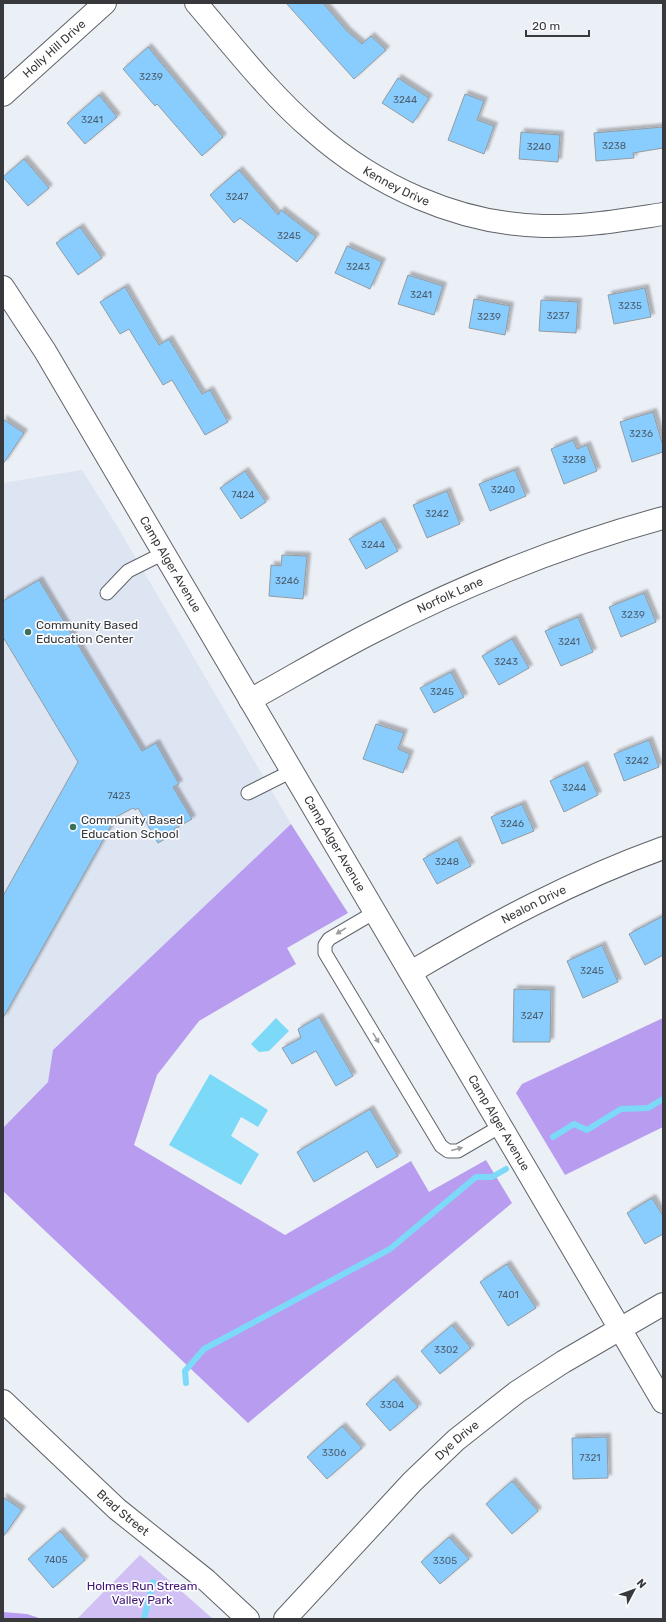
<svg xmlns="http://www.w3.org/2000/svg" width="666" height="1622" viewBox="0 0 666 1622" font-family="Rubik,sans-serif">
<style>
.built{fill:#dde4f2}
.green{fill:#d0c0f3}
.forest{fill:#b89cf0}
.water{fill:#7dd9f8}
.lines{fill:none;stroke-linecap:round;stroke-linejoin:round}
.stream{stroke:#7dd9f8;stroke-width:6}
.building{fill:#89cdff;stroke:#949ba0;filter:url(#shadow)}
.service-casing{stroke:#60646a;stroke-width:15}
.minor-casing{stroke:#60646a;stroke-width:24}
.service{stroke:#fff;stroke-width:13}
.minor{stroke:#fff;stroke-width:22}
.oneway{fill:#9c9c9e}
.poi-dot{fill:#38725b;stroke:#fbfcfe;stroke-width:1.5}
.labels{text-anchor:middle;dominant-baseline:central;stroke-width:3.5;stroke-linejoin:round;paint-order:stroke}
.number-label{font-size:10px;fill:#4c5e6d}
.street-label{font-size:12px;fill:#38393c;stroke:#fbfcfe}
.poi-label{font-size:12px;fill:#38393c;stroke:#fbfcfe;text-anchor:start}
.park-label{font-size:12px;fill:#421476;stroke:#fbfcfe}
</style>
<defs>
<filter id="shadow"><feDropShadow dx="3.5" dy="-3.5" stdDeviation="1" flood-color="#0004"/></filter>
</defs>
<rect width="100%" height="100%" fill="#ebeff6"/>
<!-- built -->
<path class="built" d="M82,470l35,56 174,298 -238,226 -5,32 -45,46v-645z"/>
<!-- green -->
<path class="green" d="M140,1555l73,64h-136z"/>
<!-- forest -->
<path class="forest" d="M291,824l57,89 -61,35 9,16 -97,57 -42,54 -23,70 151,90 126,-74 18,31 57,-32 26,43 -264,220 -245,-232v-63l45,-46 5,-32z
M663,1018v109l-98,48 -49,-82 6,-9z
M3,1612l24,2 15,5h-39z"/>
<!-- water -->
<path class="water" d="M276,1018l13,13 -20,20 -10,1 -8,-8z
M210,1074l58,36 -10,17 -17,-10 -10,19 28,18 -18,31 -72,-40z"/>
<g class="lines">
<!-- stream -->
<path class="stream" d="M553,1137l21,-13 13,6 34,-21 27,-1 15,-9
M186,1383l-1,-12 19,-22 186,-100 86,-72h16l14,-8
M144,1619l9,-37"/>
</g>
<!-- building -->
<path class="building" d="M286,3h37l24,28 15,13 9,-8 15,14 -32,29z
M148,47l75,90 -21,19 -45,-52 -2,2 -32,-37z
M398,78l31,20 -16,25 -31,-20z
M465,94l19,7 -7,19 17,6 -10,28 -36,-14z
M99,95l18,22 -32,27 -18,-21z
M663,127v21l-30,5 1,5 -38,3 -2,-28z
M521,132l39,3 -2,27 -39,-3z
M24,159l25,29 -21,18 -25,-29z
M239,170l39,45 3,-5 35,27 -19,25 -57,-44 -6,5 -24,-28z
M80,227l22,31 -24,17 -22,-32z
M347,246l35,16 -12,27 -35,-16z
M408,275l35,11 -9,29 -36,-11z
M125,287l34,58 10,-6 33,55 8,-4 18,32 -23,13 -33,-55 -9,5 -34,-56 -9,5 -20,-32z
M645,288l6,29 -37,7 -6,-29z
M474,299l36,7 -5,29 -36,-7z
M541,300l37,2 -2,31 -37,-2z
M653,412l10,34v6l-31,10 -12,-40z
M3,419l21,14 -21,31z
M573,440l4,9 10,-4 10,26 -33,13 -13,-35z
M515,470l11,26 -36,15 -11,-27z
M245,471l21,31 -25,17 -21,-31z
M447,491l13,33 -33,14 -14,-33z
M381,521l17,30 -32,18 -17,-30z
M282,555l25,1 -4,43 -34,-3 2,-31 10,1z
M39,580l103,171 14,-8 23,41 -6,3 19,32 -18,10 1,4 -17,10 -20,-35 -3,2 -2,-2 -17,9 -113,201v-122l75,-134 -75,-125v-36z
M644,593l12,29 -35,15 -12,-30z
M578,617l15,35 -32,14 -16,-35z
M512,639l17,29 -30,17 -17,-29z
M451,672l13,25 -30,16 -14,-25z
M376,724l28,9 -6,16 12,5 -7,19 -40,-14z
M649,740l10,27 -35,14 -10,-27z
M584,765l14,30 -34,17 -14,-31z
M522,804l12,27 -32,13 -11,-27z
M457,840l14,26 -34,18 -14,-25z
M663,916v39l-18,10 -16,-31z
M602,945l16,37 -35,16 -16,-37z
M514,989l37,1 -1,52h-37z
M319,1017l34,59 -17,10 -20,-35 -24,13 -10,-16 19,-10 -3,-9z
M370,1109l28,47 -21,12 -10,-17 -53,31 -17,-30z
M652,1198l11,18v18l-18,10 -18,-31z
M507,1264l29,44 -28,18 -28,-44z
M452,1325l19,23 -31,26 -19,-23z
M394,1379l24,28 -28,24 -24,-27z
M342,1426l20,22 -35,31 -20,-22z
M607,1437l1,41 -35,1 -1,-41z
M512,1481l26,30 -26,23 -26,-30z
M3,1497l19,13 -19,27z
M60,1531l25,29 -32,28 -25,-29z
M449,1537l20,22 -29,25 -19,-22z"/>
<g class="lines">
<!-- service casing -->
<g class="service-casing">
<path id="service" d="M107,593l21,-22 36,-18
M248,793l44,-22
M375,912l-46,27 -4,6v8l116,193 7,5h10l43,-25"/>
</g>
<!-- minor casing -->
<g class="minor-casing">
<g id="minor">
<path id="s1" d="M196,3c37,43 73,90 116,127 63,56 146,94 231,96 40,1 80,-6 120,-12"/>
<path id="s2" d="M3,95l102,-92"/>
<path id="s3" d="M3,287l42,64 618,1051"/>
<path id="s4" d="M250,700c42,-23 83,-48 125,-69 91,-47 189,-86 288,-113"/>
<path id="s5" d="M411,972c81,-48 163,-92 252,-124"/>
<path id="s6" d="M3,1401l114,108 89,71 42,39"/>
<path id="s7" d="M285,1619l127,-137 44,-42 61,-48 46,-30 100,-58"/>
</g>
</g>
<!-- service -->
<use href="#service" class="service"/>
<!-- minor -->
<use href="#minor" class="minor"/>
</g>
<!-- one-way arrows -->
<defs><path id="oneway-solid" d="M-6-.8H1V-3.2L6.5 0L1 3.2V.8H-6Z"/></defs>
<g class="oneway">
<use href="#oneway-solid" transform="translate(341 931) rotate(148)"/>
<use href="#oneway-solid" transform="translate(376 1038) rotate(59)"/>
<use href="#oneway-solid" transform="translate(457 1149) rotate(-15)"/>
</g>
<!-- markers -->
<g class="poi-dot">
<circle cx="28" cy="632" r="4"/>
<circle cx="73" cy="827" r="4"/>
</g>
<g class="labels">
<!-- number labels -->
<g class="number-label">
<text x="151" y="77">3239</text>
<text x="405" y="100">3244</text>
<text x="92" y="120">3241</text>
<text x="614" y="146">3238</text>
<text x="539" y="147">3240</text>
<text x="237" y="197">3247</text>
<text x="289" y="236">3245</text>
<text x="358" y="267">3243</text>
<text x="421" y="295">3241</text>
<text x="630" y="306">3235</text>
<text x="558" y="316">3237</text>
<text x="489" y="317">3239</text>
<text x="641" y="434">3236</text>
<text x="574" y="460">3238</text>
<text x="503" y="490">3240</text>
<text x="243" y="495">7424</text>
<text x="437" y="514">3242</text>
<text x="373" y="545">3244</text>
<text x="287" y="581">3246</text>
<text x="633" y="615">3239</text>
<text x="569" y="642">3241</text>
<text x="506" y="662">3243</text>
<text x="442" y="692">3245</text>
<text x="637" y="761">3242</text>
<text x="574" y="788">3244</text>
<text x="119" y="796">7423</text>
<text x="512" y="824">3246</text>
<text x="447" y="862">3248</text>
<text x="592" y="971">3245</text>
<text x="532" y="1016">3247</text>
<text x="508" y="1295">7401</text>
<text x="446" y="1350">3302</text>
<text x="392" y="1405">3304</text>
<text x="334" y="1453">3306</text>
<text x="590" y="1458">7321</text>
<text x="56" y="1560">7405</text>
<text x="445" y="1561">3305</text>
</g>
<!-- street labels -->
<g class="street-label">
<text stroke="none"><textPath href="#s2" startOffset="69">Holly Hill Drive</textPath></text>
<text stroke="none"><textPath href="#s1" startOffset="274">Kenney Drive</textPath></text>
<text stroke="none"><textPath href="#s3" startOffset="324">Camp Alger Avenue</textPath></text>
<text stroke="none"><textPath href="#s4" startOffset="226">Norfolk Lane</textPath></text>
<text stroke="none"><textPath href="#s3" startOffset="648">Camp Alger Avenue</textPath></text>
<text stroke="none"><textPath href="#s5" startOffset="140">Nealon Drive</textPath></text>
<text stroke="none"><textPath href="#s3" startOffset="972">Camp Alger Avenue</textPath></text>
<text stroke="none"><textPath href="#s7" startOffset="248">Dye Drive</textPath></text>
<text stroke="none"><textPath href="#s6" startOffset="164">Brad Street</textPath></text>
</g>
<!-- poi labels -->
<g class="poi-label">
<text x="36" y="625">Community Based<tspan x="36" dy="14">Education Center</tspan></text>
<text x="81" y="820">Community Based<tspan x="81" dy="14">Education School</tspan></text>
</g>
<!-- park labels -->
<g class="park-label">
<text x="142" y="1586">Holmes Run Stream<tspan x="142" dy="14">Valley Park</tspan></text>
</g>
</g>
<!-- border -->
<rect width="666" height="1622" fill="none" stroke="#38393c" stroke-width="8"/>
<!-- north arrow -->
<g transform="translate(634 1590) rotate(49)" stroke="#fbfcfe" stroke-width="3" paint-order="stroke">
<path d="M0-3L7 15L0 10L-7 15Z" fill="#38393c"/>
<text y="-6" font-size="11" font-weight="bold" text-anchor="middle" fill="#38393c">N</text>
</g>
<!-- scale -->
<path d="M526 30v6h63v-6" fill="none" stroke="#38393c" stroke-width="2"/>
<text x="532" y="30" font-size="12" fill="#38393c" stroke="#fbfcfe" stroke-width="3" paint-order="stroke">20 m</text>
</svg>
